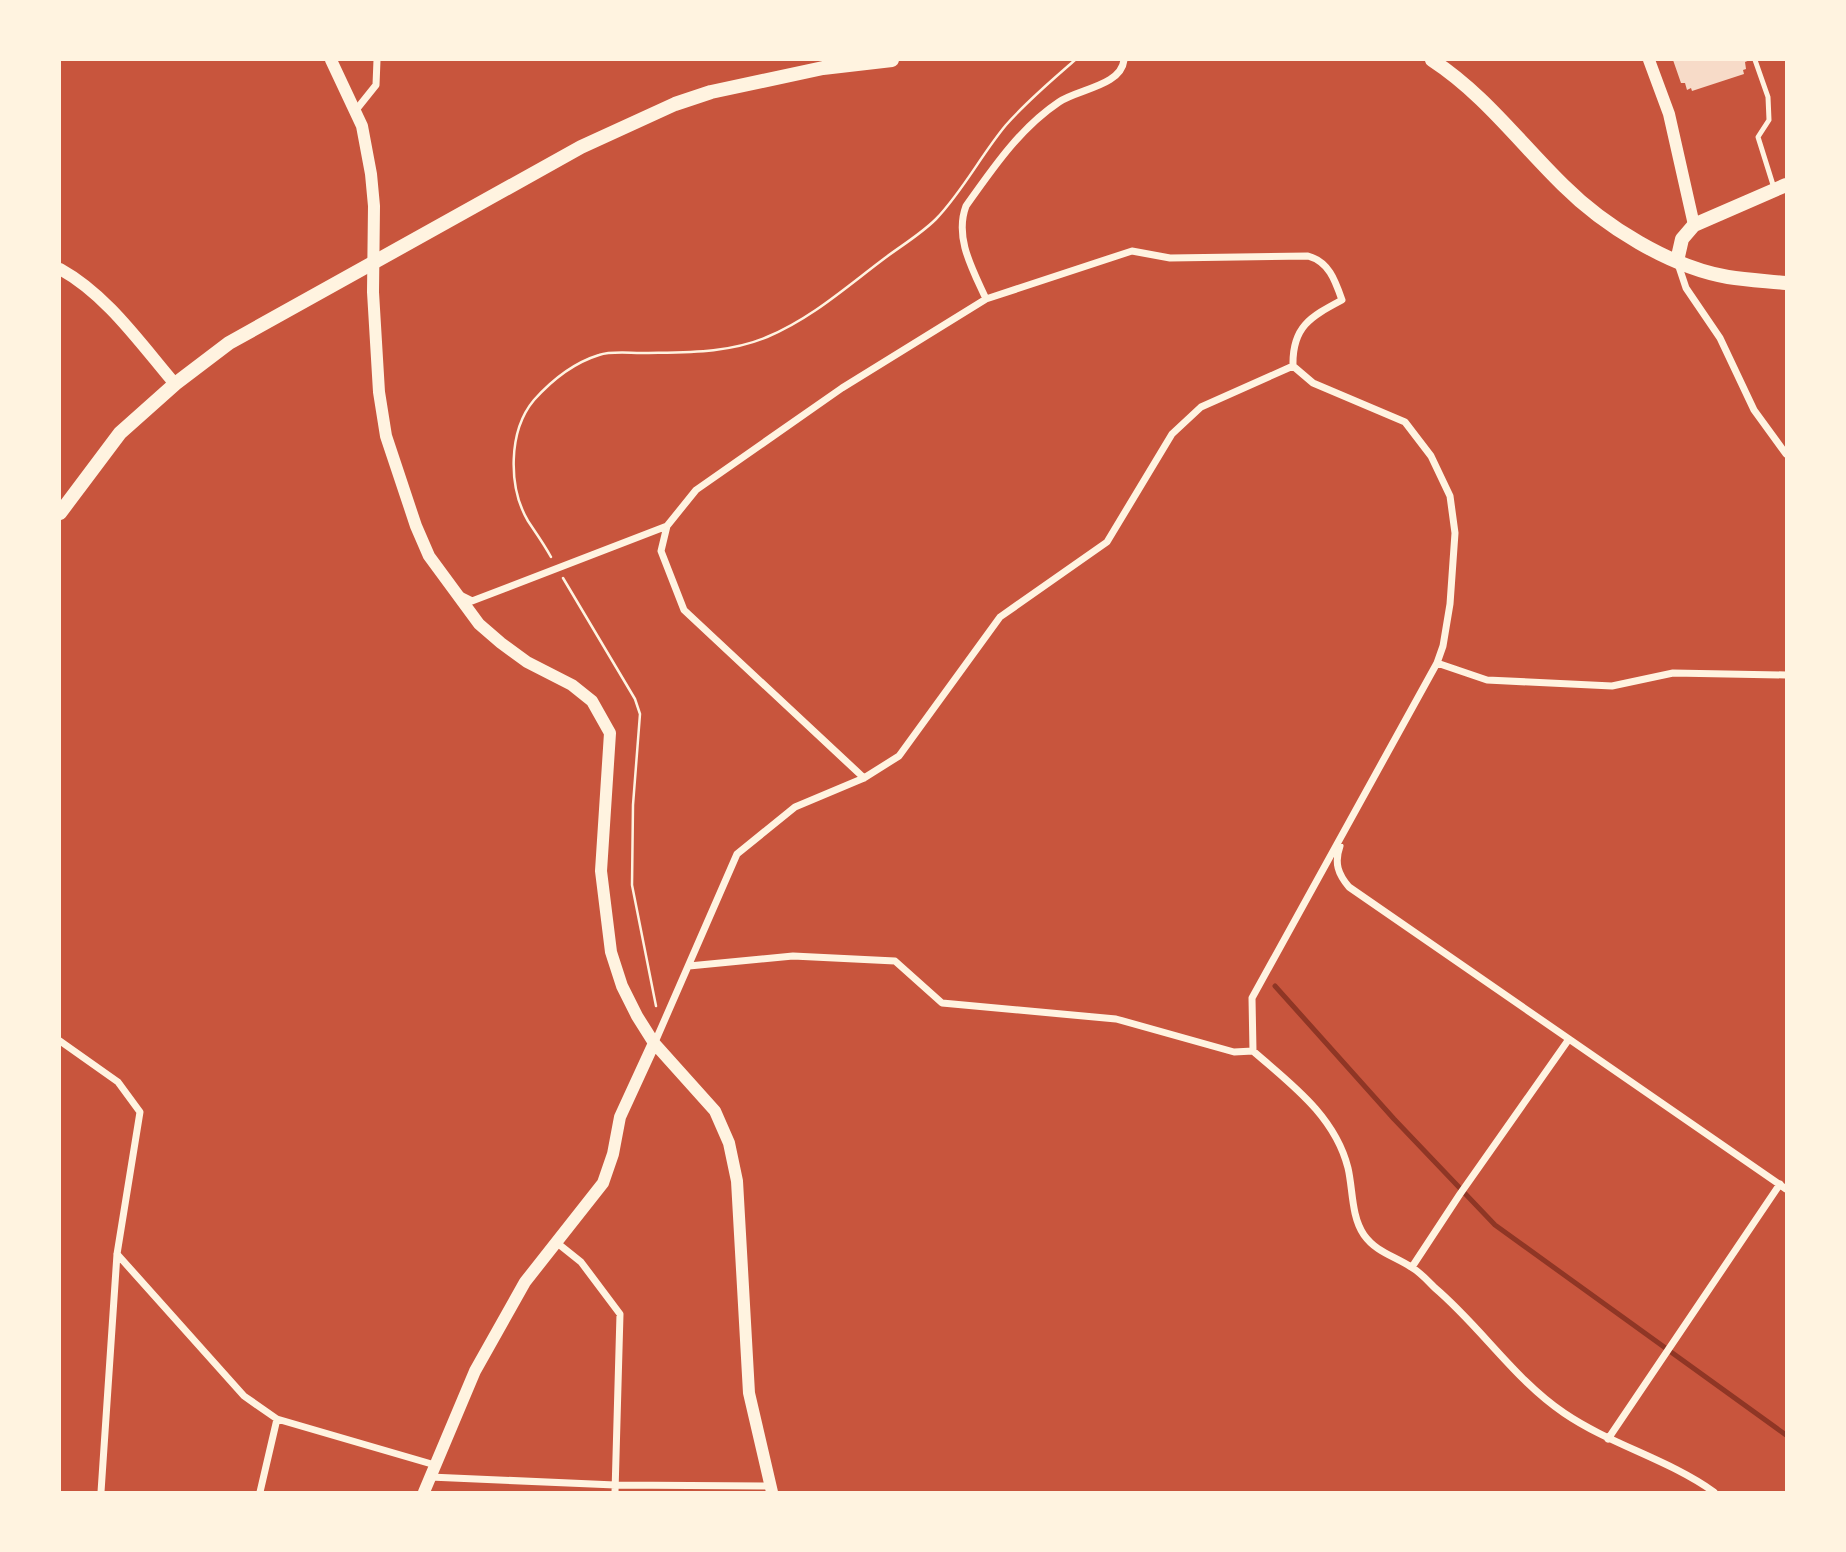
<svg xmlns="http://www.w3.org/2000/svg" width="1846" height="1552" viewBox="0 0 1846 1552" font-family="Rubik,sans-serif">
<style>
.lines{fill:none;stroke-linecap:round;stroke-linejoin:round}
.stream{stroke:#8f3625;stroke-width:5}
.building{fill:#f7dbc8}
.path{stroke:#fff3e0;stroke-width:2.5}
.service{stroke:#fff3e0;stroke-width:5}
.minor{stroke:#fff3e0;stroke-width:7}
.tertiary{stroke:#fff3e0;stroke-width:12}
.secondary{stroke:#fff3e0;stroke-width:14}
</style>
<rect width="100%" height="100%" fill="#c8553d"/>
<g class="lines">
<!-- stream -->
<path class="stream" d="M1275,986l119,133 101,106 291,210"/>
</g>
<!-- building -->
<path class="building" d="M1673,60h77l-5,2 1,7 -3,1 1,4 -52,17 -1,-3 -4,2 -2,-7h-4z"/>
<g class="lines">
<!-- path -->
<path class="path" d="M551,557c-7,-13 -15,-24 -23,-36 -20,-34 -20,-90 6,-121 18,-20 39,-37 65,-45 12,-4 29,-2 42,-2 42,-1 86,1 126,-16 43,-18 77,-48 114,-76 18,-14 39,-26 55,-42 27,-28 45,-64 70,-94 21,-24 45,-44 69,-65
M563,578l72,121 5,15 -7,91 -1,80 24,121"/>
<!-- service -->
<path class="service" d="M1755,60l13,37 1,23 -11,17 16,51"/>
<!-- minor -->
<path class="minor" d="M356,110l20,-25 1,-25
M1677,261l9,27 34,50 34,72 32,44
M986,299c-13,-29 -32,-61 -20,-93 27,-38 54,-78 93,-104 19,-13 62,-16 65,-42
M462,596l10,5 195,-75
M1437,663l50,17 125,6 61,-13 113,2
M864,778l-180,-168 -23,-59 6,-25 29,-36 146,-102 144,-89 146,-48 38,7 138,-2c21,6 27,24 34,44 -32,17 -50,27 -49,66l20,17 92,39 26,34 19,40 5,37 -5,71 -7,42 -6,17 -185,335 1,53
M1340,846c-6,17 -2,28 9,41l437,302
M689,966l104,-10 102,5 47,42 174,16 118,33 19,-1c38,33 82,65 95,117 5,21 3,48 16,67 12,17 30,21 47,32 9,5 17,14 24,21 46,39 79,91 129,125 47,32 104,46 150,79
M60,1041l58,41 22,30 -23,142 -16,238
M655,1042l82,-188 58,-47 69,-29 35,-22 101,-139 107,-75 65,-108 29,-27 92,-41
M556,1242l25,20 39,52 -5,178
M117,1254l127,142 33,23 158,46
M1412,1267l48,-73 109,-155
M1608,1439l172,-255
M430,1477l185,8 156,1
M260,1492l17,-73"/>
<!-- tertiary -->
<path class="tertiary" d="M331,60l31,66 9,48 3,32 -1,86 6,100 7,44 30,90 13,30 50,68 22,19 26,19 45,23 20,16 18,32 -9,138 10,81 11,34 15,30 17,27 61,68 14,32 8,38 12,212 23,99
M1649,60l20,54 25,111
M60,269c47,26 80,74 115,115
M424,1492l51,-121 50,-89 78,-99 10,-29 7,-37 34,-74"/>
<!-- secondary -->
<path class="secondary" d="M1432,60c52,34 87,82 131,125 41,41 107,82 165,92 19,3 39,4 58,6
M1677,261l5,-22 12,-14 92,-40
M60,513l60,-80 55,-49 54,-41 352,-196 94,-43 36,-12 112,-24 69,-8"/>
</g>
<!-- border -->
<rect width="1846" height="1552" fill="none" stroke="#fff3e0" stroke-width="122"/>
</svg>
